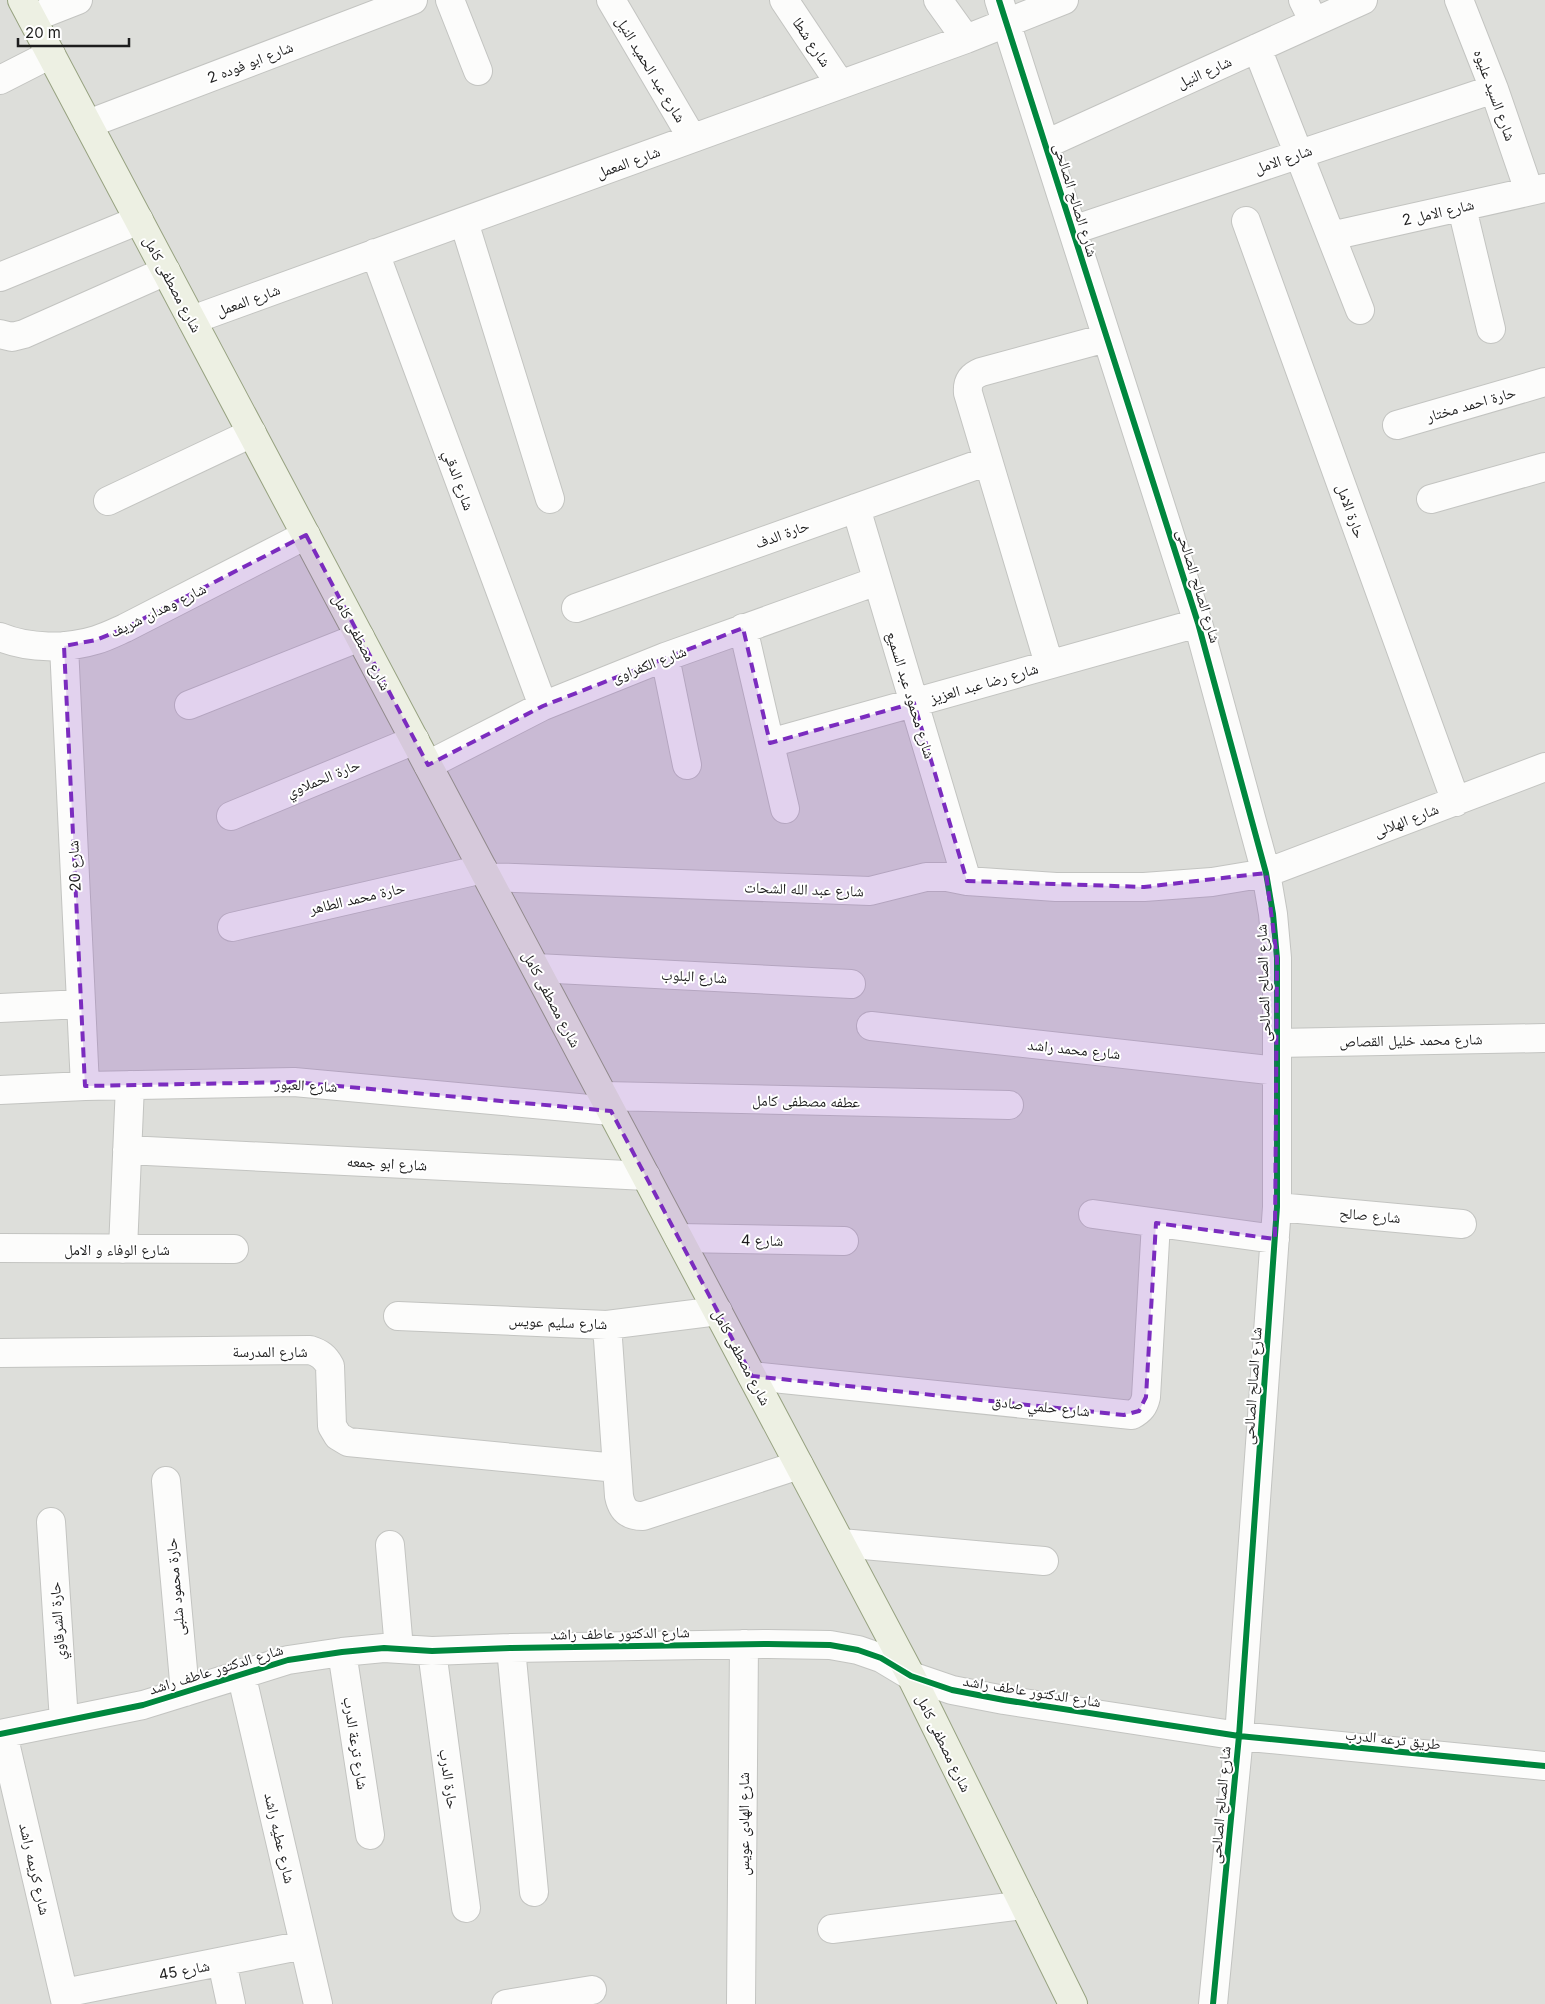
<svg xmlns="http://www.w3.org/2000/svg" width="1545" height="2004" viewBox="0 0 1545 2004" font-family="Inter,'Noto Naskh Arabic',sans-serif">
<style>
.residential{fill:#dddeda}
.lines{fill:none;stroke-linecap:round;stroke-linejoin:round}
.minor-casing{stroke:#c3c4c1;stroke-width:30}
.major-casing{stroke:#97a281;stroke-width:30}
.minor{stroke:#fcfcfb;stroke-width:28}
.major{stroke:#edf0e3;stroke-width:28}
.cycleway-casing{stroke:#fff;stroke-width:9}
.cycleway{stroke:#00873e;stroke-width:6}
.marked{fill:#7b2cbf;fill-opacity:0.2;stroke:#7b2cbf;stroke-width:4;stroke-dasharray:10 6;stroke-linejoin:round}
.labels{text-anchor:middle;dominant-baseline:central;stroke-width:4;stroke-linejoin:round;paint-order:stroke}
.street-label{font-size:15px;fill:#1d1d1d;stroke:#fff}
</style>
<rect width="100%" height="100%" fill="#e9ece4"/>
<!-- residential -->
<path class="residential" d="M0,0h1545v2004h-1545z"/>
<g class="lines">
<!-- minor casing -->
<g class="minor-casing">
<path id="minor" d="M450,0l28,71
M611,0l81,138
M784,0l56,84
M938,0l28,39
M999,0l199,623 68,250 7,41 4,44v249l-38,529 -26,268
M1303,0l11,22
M1459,0l35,89 35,102
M32,18l46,-18
M1257,48l103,262
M0,80l51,-26
M88,124l325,-124
M1046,144l317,-144
M1462,208l29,121
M1246,221l210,581
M464,222l86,277
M1073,230l421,-141
M1331,236l214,-48
M375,253l168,453
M0,277l139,-57
M192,320l774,-281 98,-39
M0,334l12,3 12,-3 142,-63
M1397,425l148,-43
M1431,499l114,-32
M108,501l144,-68
M856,508l111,373
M576,608l412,-147
M743,628l42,181
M0,637c29,12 67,12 96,3 10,-3 20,-8 29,-12l181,-93
M64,646l21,440
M665,657l22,108
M1049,664l-81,-271c-1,-11 3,-17 13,-21l125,-34
M189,705l171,-68
M770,743l428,-120
M428,765l115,-59 122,-49 212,-76
M231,816l184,-76
M488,877l382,14 56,-14h21l20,4 89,6h88l68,-5 54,-9 279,-106
M232,927l251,-58
M536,968l315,16
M0,1008l81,-4
M871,1026l406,45
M1277,1043l268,-5
M0,1090l85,-4 209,-4 317,29
M604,1096l405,9
M127,1150l519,26
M1277,1207l185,17
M1093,1214l182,25
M679,1238l165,3
M0,1248l234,1
M123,1249l7,-164
M398,1316l209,9 111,-14
M607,1325l12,171c3,15 10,20 24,20l156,-51
M0,1353l310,-3c10,3 15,7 20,16l2,60 6,10 10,6 269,26
M752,1376l380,39c9,-5 12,-9 14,-18l10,-174
M166,1481l19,211
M51,1522l13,199
M841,1543l203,18
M390,1545l9,104
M511,1648l23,244
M432,1651l34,257
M342,1652l28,183
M241,1673l77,331
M0,1734l143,-29 145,-45 54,-8 42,-4 48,3 79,-3 257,-4 62,1 28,5 23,8 30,18 41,14 52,10 235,36 306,30
M3,1734l63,270
M832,1929l192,-24
M222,1962l9,42
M64,1993l240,-48
M506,2004l86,-14
M741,2004l3,-360"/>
</g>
<!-- major casing -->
<g class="major-casing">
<path id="major" d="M22,0l889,1676 162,328"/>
</g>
<!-- minor -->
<use href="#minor" class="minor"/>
<!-- major -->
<use href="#major" class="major"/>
<!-- cycleway casing -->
<g class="cycleway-casing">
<path id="cycleway" d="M999,0l199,623 68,250 7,41 4,44v249l-38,529 -26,268
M0,1734l143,-29 145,-45 54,-8 42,-4 48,3 79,-3 257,-4 62,1 28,5 23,8 30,18 41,14 52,10 235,36 306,30"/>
</g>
<!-- cycleway -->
<use href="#cycleway" class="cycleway"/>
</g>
<!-- marked area -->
<path class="marked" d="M306,535l122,230 115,-59 200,-78 27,115 144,-40 53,178 177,6 122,-14 11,85 -2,281 -119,-16 -10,174 -7,14 -15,4 -372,-39 -141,-265 -317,-29 -209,4 -21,-440 32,-6 29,-12z"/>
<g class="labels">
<!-- street labels -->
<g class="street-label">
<text transform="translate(812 42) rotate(56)">شارع شطا</text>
<text transform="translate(250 62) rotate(-21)">شارع ابو فوده 2</text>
<text transform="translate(651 69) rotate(59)">شارع عبد الحميد النيل</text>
<text transform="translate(1204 72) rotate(-24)">شارع النيل</text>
<text transform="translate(1495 95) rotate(70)">شارع السيد عليوه</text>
<text transform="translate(1283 159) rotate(-19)">شارع الامل</text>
<text transform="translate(628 162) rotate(-20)">شارع المعمل</text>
<text transform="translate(1076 200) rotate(73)">شارع الصالح الصالحى</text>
<text transform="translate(1438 212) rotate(-13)">شارع الامل 2</text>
<text transform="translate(173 284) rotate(62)">شارع مصطفى كامل</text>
<text transform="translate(248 300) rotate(-20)">شارع المعمل</text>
<text transform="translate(1471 404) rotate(-16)">حارة احمد مختار</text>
<text transform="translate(459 480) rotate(70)">شارع الدقي</text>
<text transform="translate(1351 511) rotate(70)">حارة الامل</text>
<text transform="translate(782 534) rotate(-20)">حارة الدف</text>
<text transform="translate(1199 586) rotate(73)">شارع الصالح الصالحى</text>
<text transform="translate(158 610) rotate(-26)">شارع وهدان شريف</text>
<text transform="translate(362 642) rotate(62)">شارع مصطفى كامل</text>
<text transform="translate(649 664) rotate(-21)">شارع الكفراوى</text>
<text transform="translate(984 683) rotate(-16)">شارع رضا عبد العزيز</text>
<text transform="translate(911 695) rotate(73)">شارع محمود عبد السميع</text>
<text transform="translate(323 778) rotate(-22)">حارة الحملاوي</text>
<text transform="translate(1406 820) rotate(-21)">شارع الهلالى</text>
<text transform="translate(74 866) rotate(-93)">شارع 20</text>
<text transform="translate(804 889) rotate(2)">شارع عبد الله الشحات</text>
<text transform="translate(357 898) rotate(-13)">حارة محمد الطاهر</text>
<text transform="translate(694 976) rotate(3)">شارع البلوب</text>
<text transform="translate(1263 983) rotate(-92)">شارع الصالح الصالحى</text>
<text transform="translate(552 999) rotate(62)">شارع مصطفى كامل</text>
<text transform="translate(1411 1040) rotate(-1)">شارع محمد خليل القصاص</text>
<text transform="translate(1074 1049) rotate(6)">شارع محمد راشد</text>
<text transform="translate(306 1085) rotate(3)">شارع العبور</text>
<text transform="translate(806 1101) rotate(1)">عطفه مصطفى كامل</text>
<text transform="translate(387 1163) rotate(3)">شارع ابو جمعه</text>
<text transform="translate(1370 1215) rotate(5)">شارع صالح</text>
<text transform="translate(762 1240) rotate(1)">شارع 4</text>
<text x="117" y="1249">شارع الوفاء و الامل</text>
<text transform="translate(558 1322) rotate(2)">شارع سليم عويس</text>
<text x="270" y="1351">شارع المدرسة</text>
<text transform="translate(742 1357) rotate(62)">شارع مصطفى كامل</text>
<text transform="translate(1252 1386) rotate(-86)">شارع الصالح الصالحى</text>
<text transform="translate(1041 1406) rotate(6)">شارع حلمي صادق</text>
<text transform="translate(175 1587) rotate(-95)">حارة محمود شلبى</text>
<text transform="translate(57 1621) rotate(-94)">حارة الشرقاوي</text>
<text transform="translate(620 1633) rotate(-1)">شارع الدكتور عاطف راشد</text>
<text transform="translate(216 1669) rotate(-17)">شارع الدكتور عاطف راشد</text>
<text transform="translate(1032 1691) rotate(9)">شارع الدكتور عاطف راشد</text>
<text transform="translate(1393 1739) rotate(6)">طريق ترعه الدرب</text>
<text transform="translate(356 1743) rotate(81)">شارع ترعة الدرب</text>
<text transform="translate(944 1743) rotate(64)">شارع مصطفى كامل</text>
<text transform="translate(449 1779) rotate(82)">حارة الدرب</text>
<text transform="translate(1220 1805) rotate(-85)">شارع الصالح الصالحى</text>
<text transform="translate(743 1824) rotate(-90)">شارع الهادى عويس</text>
<text transform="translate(280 1838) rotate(77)">شارع عطيه راشد</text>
<text transform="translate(35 1869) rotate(77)">شارع كريمه راشد</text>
<text transform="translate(184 1970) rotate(-11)">شارع 45</text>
</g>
</g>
<!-- scale -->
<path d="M18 38v8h111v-8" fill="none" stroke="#1d1d1d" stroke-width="2.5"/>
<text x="25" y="38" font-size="15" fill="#1d1d1d" stroke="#ffffff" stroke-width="4" paint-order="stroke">20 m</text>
</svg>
